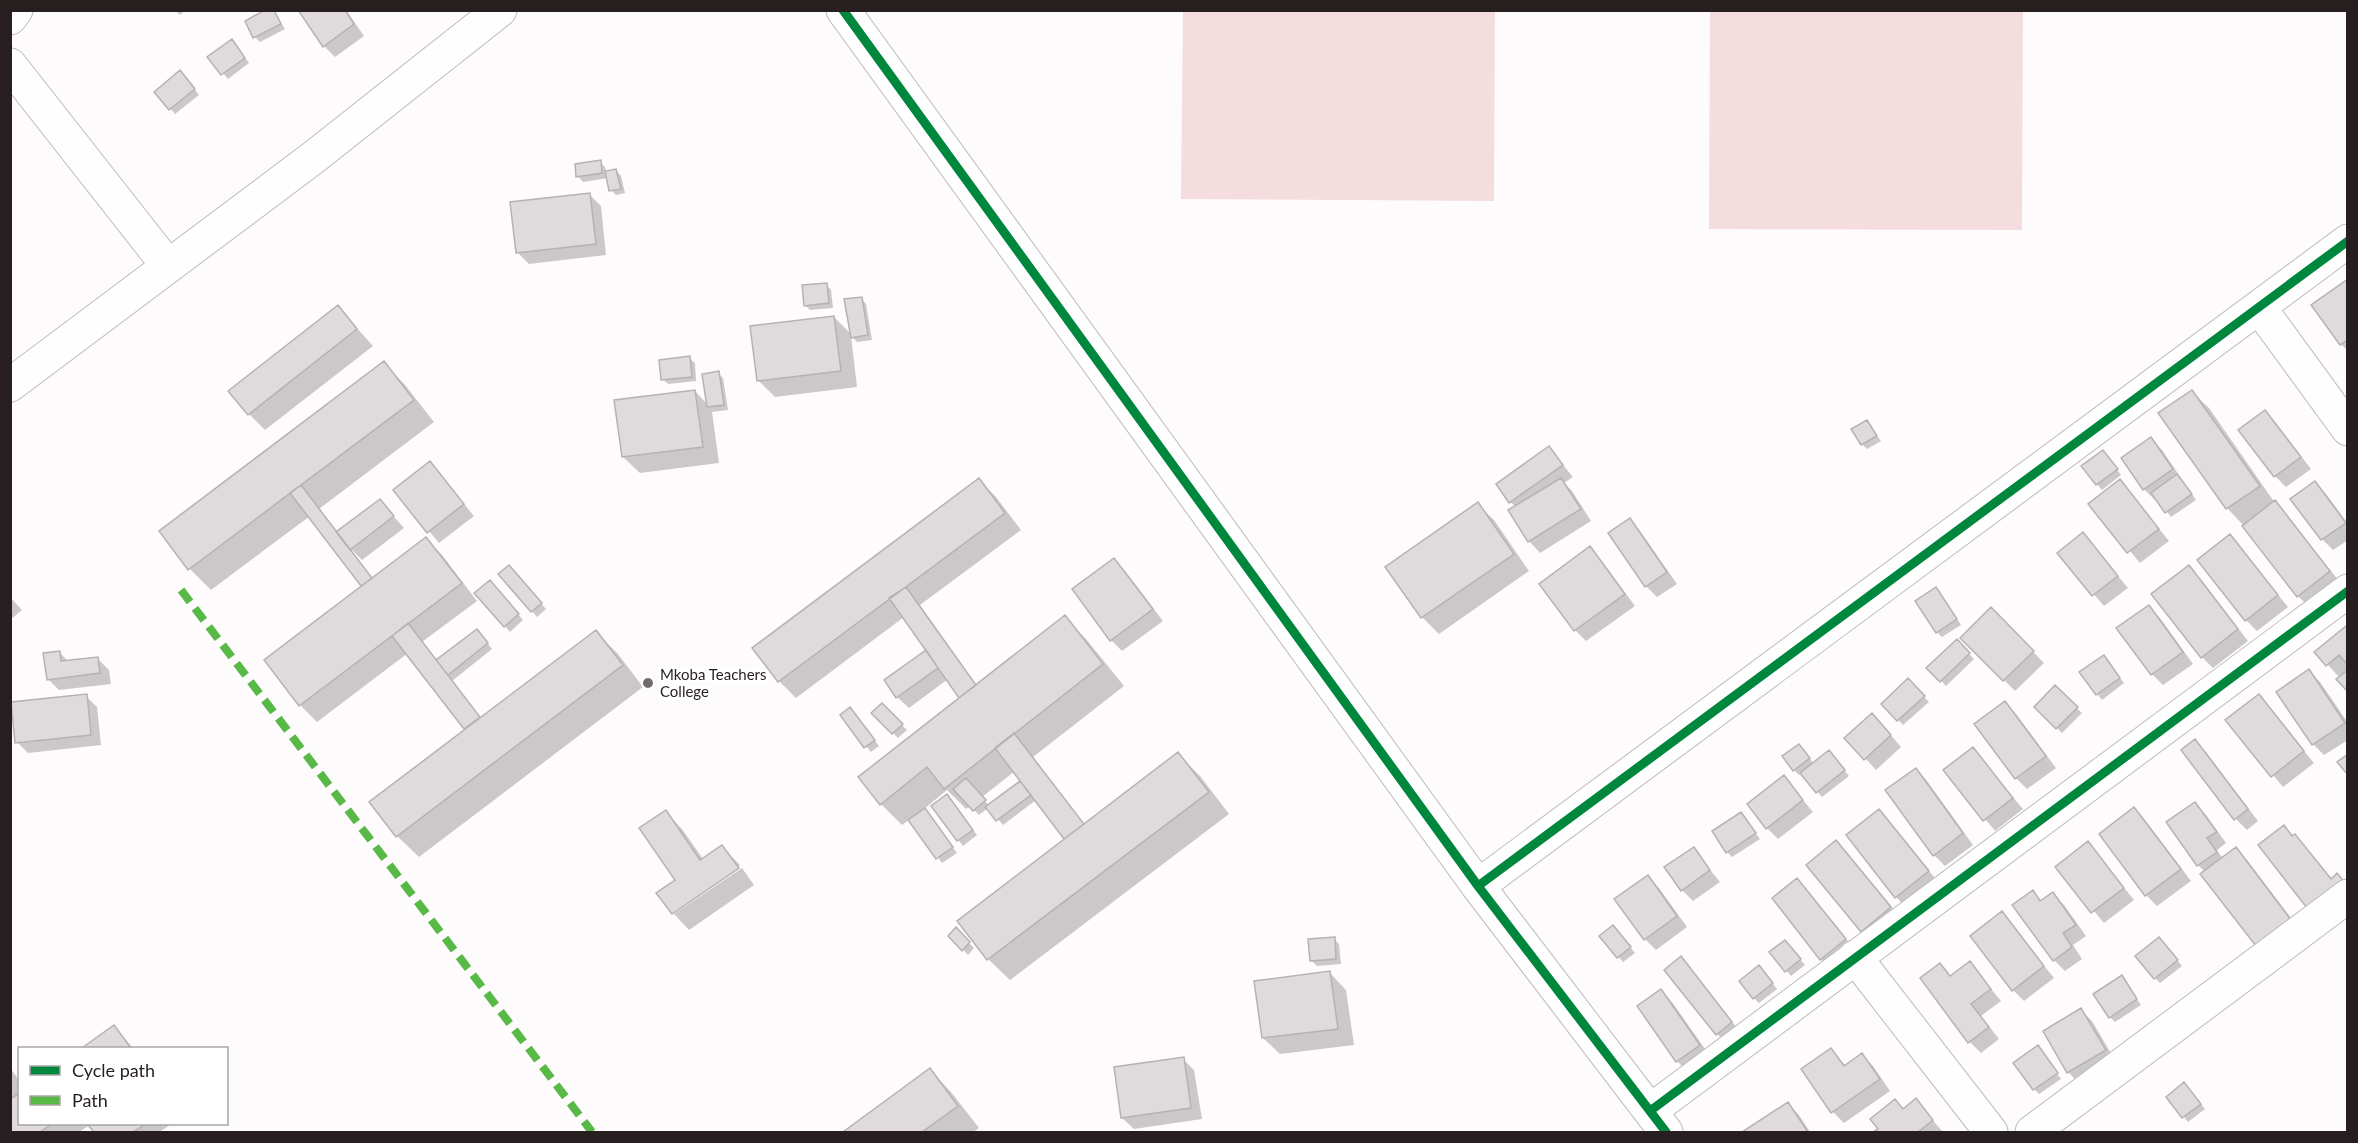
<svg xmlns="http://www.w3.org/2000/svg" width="2358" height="1143" viewBox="0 0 2358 1143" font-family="Lato,sans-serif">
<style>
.green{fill:#f5dcdf}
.shadow{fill:#0003;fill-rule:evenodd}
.building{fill:#dfdadb;stroke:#b6b1b2;stroke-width:1.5}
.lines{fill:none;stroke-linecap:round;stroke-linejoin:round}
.minor-casing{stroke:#bfbabb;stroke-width:35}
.minor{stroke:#fffeff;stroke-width:33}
.quiet{stroke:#58b947;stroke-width:8;stroke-dasharray:15 8;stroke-linecap:butt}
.cycleway-casing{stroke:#fff;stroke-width:13}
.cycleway{stroke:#00873e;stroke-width:9}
.poi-dot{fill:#726b6c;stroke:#fff;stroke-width:2}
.labels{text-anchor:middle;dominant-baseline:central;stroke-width:6;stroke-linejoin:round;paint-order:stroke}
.poi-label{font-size:15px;fill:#261e1f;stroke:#fff;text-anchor:start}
</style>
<rect width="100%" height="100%" fill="#fefbfc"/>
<!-- green -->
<path class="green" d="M1183,11h312l-1,190 -313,-2z
M1710,11h313l-1,219 -313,-1z"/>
<!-- shadow -->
<path class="shadow" d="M175,10h10l-5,5z
M273,10l12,19 -25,13 -5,-5z
M299,10h47l18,26 -29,21 -11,-11z
M237,47l12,16 -21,16 -18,-22z
M185,77l14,18 -24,19 -19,-22z
M600,162l5,5 1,5 10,-2 5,6 4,17 -9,2 -5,-5 -3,-12 -25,4 -5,-6z
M590,195l11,11 5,49 -77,9 -11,-11z
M2348,281v70l-7,-7z
M826,284l5,6 2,18 -23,2 -5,-5z
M861,298l5,6 6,36 -15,2 -6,-6 6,51 -82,10 -17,-17 76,-63 18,18z
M338,307l35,39 -108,84 -16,-16z
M689,358l6,5 1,18 -28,3 -5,-5z
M384,363l21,22 29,37 -115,87 18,24 43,-32 24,27 -42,32 -10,-10 -1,1 21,28 54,-40 16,16 35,46 -55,41 15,20 45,-26 10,13 -40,32 29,38 115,-87 22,22 25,33 -224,170 -22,-21 70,-106 -59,-77 -91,69 -17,-17 63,-119 -53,-70 -99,74 -21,-21z
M718,373l5,5 5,32 -16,2 7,51 -79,10 -17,-16 72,-66 13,14z
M2192,392l17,16 66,95 65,79 -31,25 -11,-11 -54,-70 -17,-18z
M2265,412l11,11 35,46 -25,18 -11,-11 -35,-45z
M1867,422l14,19 -14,8 -5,-5z
M2151,439l11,11 34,50 -25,17 -14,-18 -2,1 -11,-11 -21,-30z
M1549,448l24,29 -9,6 8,8 19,30 -51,32 -11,-12 -19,-30 6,-4 -6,-5z
M2108,457l13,18 -19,15 -19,-23z
M430,463l44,53 -35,27 -44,-53z
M979,480l17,17 25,33 -101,75 56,81 88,-69 22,22 38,47 -91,71 51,69 94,-72 22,22 29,38 -219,166 -22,-21 78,-119 -30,-40 -33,25 -15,-17 -9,7 -9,-9 -4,3 -19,-19 -23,19 33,44 -15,10 -32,-44 -8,6 -21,-21 80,-106 -13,-19 -39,29 -12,-11 34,-39 -27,-41 -108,81 -17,-17 -25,-33zM1015,771l7,10 -33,25 -7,-9z
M2120,481l49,60 -29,22 -49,-59z
M2315,483l11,11 22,30v16l-15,10 -11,-11z
M1477,504l17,16 35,51 -90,63 -17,-17z
M1629,520l11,11 37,53 -20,13 -11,-11z
M2083,534l45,54 -24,18 -45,-53z
M2230,536l58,71 -31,24 -11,-11z
M1590,548l11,12 34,46 -49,35 -11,-11 -34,-46z
M1114,560l11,11 38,50 -41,30 -11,-11z
M2188,567l12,11 48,63 -35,27 -11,-11z
M514,572l32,37 -9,8 -37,-43z
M495,587l28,33 -13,12 -33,-38z
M1941,594l20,31 -19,12 -5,-5z
M10,597l12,13 -12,10z
M2148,606l12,12 33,46 -30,21 -11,-11z
M1991,609l53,54 -29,28 -53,-53z
M2348,630v60l-8,-12 -24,-26z
M1956,641l18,18 -28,27 -17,-18z
M60,653l9,9 29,-3 11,11 2,14 -52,6 -11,-11z
M2104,657l20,26 -22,17 -21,-28z
M2309,671l11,11 28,41v17l-24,15 -11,-11 -35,-52z
M1908,680l21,22 -26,23 -20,-21z
M2055,687l27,26 -20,20 -26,-26z
M86,696l11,11 4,38 -73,8 -11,-11z
M2259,696l55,67 -31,24 -55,-67z
M2005,703l11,11 40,54 -29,21 -11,-11 -40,-54z
M882,705l25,25 -9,8 -25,-25z
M855,714l24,32 -8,6 -29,-36z
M1883,726l18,21 -25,23 -11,-12z
M2195,741l11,11 52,69 -11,9 -11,-11 -53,-69z
M1973,749l50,60 -28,22 -50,-61z
M1804,751l10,13 20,-7 15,19 -27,21 -20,-24 -3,2 -5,-5 -10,-13z
M1916,770l11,11 46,64 -28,21 -11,-11z
M1784,777l29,35 -35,27 -11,-11z
M952,801l25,34 -14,11 -30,-40z
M2195,804l11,11 20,28 -9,7 6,9 13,-10 11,11 54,71 -96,-59 -7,-7z
M2134,809l11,11 46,61 -34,25 -11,-11z
M1879,811l60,72 -32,25 -11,-11z
M665,812l17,17 21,30 19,-12 18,18 -66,46v3l-16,-21 19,-13z
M1741,814l19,25 -28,18 -5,-5z
M2284,827l22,20 26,32 16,25z
M2088,843l46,57 -30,23 -47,-56z
M1693,849l27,33 -27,19 -11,-11 -16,-22z
M1847,853l54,66 -28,23 -11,-11z
M742,868l12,17 -65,45 -15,-16z
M1648,877l11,11 28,39 -31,23 -11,-11z
M1797,880l59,71 -24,19 -11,-11z
M2033,892l9,9 11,-7 11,11 22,31 -13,9 9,14 -17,12 -11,-11z
M2001,913l53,65 -30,23 -11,-11z
M956,929l18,19 -6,7 -18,-19z
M1618,932l17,21 -12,9 -22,-26z
M1334,939l5,5 2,20 -24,2 -5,-5z
M2164,944l18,22 -22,17 -5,-5z
M1790,947l15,18 -14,11 -20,-24z
M1681,958l61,76 -14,11 -11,-11z
M1970,963l31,38 -20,15 18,23 -18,14 -11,-11 -30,-77 11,12z
M1764,972l13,17 -18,14 -5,-5z
M1330,973l16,17 8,55 -74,9 -17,-16z
M2122,977l19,28 -26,17 -5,-5z
M1661,991l11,11 38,54 -22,16 -11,-11z
M2081,1010l11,11 24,41 -37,21 -11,-11z
M114,1027l19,21h-48z
M1831,1050l15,16 16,-11 11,11 17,25 -46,32 -11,-11 -30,-42z
M2040,1051l21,28 -22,15 -5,-5z
M1183,1059l11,11 8,49 -68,10 -12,-11z
M10,1068l10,13v43h152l-13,8h-64l-5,-7 -11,7h-69z
M930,1070l21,22 28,36 -6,4h-128z
M2189,1089l16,20 -17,13 -20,-25z
M1915,1100l28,32h-68l5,-3 15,-28 9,9z
M1788,1104l11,11 11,17h-65z"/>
<!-- building -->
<path class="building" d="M265,10h9l7,14 -28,14 -8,-17z
M298,10h47l9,14 -31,23z
M232,39l13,19 -24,17 -14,-18z
M180,70l15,19 -26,21 -15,-18z
M601,160l1,13 -26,4 -1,-13z
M616,169l5,20 -12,2 -4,-20z
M590,193l6,51 -80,9 -6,-51z
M2348,279v61l-8,5 -29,-40z
M827,283l2,20 -25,3 -2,-21z
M862,297l6,38 -17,3 -7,-39z
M338,305l19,24 -109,86 -20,-24z
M834,316l7,55 -84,10 -7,-55z
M690,356l2,21 -31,3 -2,-20z
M384,361l30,39 -226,170 -29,-39z
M719,371l5,34 -17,2 -5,-33z
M695,390l8,57 -81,10 -8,-57z
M2192,390l68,96 -34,23 -68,-96z
M2265,410l36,47 -27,20 -36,-47z
M1867,420l10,16 -16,9 -10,-16z
M2151,437l22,32 -30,21 -22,-32z
M1549,446l14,19 -54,38 -13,-19z
M2103,450l15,19 -22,16 -15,-19z
M430,461l34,43 -37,29 -34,-43z
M2177,474l15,20 -27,19 -14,-20z
M979,478l26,35 -227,169 -26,-34z
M1561,478l20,31 -53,33 -20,-32z
M2120,479l39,50 -32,24 -39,-49z
M2315,481l31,42 -25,17 -31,-41z
M301,485l71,93 -11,8 -71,-93z
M380,499l14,17 -44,34 -14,-18z
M2275,500l55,71 -33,26 -55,-71z
M1478,502l36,52 -93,64 -36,-51z
M1630,518l37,54 -22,15 -37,-54z
M2083,532l35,44 -26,20 -35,-43z
M2230,534l48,61 -33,26 -48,-61z
M426,537l36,46 -163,123 -35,-46z
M1590,546l35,48 -51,37 -35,-47z
M1114,558l39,51 -43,32 -38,-52z
M509,565l33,38 -11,9 -33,-38z
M2189,565l49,64 -37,29 -50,-64z
M490,580l29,34 -15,13 -30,-34z
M906,587l70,98 -17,13 -70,-100z
M1936,587l21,32 -21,14 -21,-32z
M2149,605l34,47 -32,23 -35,-47z
M1991,607l43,44 -31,30 -43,-43z
M1065,615l38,49 -159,125 -17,-22 -47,38 -22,-28z
M408,623l72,94 -16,12 -72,-93z
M2346,626l2,2v37l-9,-10 -13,11 -12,-14z
M477,629l11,14 -40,32 -12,-15z
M596,630l27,35 -227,172 -27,-35z
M1957,639l13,14 -30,29 -14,-14z
M926,650l12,18 -42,30 -12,-18z
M60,651l1,10 37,-4 2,16 -53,7 -4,-27z
M2104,655l16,23 -24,17 -17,-23z
M2309,669l36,54 -33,22 -36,-53z
M2348,670v22l-12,-13z
M1908,678l17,18 -28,25 -16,-17z
M2055,685l23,22 -22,22 -22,-22z
M87,694l4,41 -76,8 -4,-41z
M2259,694l45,57 -33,26 -46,-57z
M2005,701l41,55 -31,23 -41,-55z
M882,703l21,21 -11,10 -21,-21z
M850,707l25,33 -11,8 -24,-33z
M1872,713l19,22 -27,25 -20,-22z
M1014,733l70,91 -20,15 -69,-91z
M2195,739l53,70 -14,11 -53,-70z
M1799,744l11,14 -17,13 -11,-15z
M1973,747l40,51 -30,23 -40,-51z
M1829,750l16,20 -29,23 -16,-20z
M1178,752l31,40 -222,168 -30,-39z
M2348,754v21l-11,-13z
M1916,768l47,65 -30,23 -48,-66z
M1784,775l19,25 -37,29 -19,-25z
M966,778l20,22 -13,11 -20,-22z
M1020,781l11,14 -35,26 -11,-14z
M947,794l26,36 -16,11 -26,-35z
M2195,802l22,30 -10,6 10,14 -20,14 -31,-44z
M2134,807l47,62 -36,27 -46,-62z
M925,808l28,39 -17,12 -28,-39z
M1879,809l50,62 -34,27 -49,-63z
M666,810l34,50 22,-15 17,23 -67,46 -16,-21 19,-13 -36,-52z
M1741,812l15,21 -30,20 -14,-22z
M2284,825l8,11 3,-2 36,45 6,-6 10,12 -36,28 -53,-68z
M1836,840l55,67 -30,25 -55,-67z
M2088,841l36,47 -33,25 -36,-46z
M1694,847l16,23 -29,21 -17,-24z
M2236,847l55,73 -35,26 -56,-72z
M1648,875l29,41 -33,24 -30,-41z
M1797,878l49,61 -26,21 -48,-62z
M2033,890l7,11 13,-9 23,33 -13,8 9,14 -19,14 -41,-56z
M2002,911l42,55 -32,25 -42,-55z
M1613,925l18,22 -14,11 -18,-22z
M956,927l14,15 -8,9 -14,-15z
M1335,937l1,22 -26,2 -2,-22z
M2159,937l19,23 -24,19 -19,-23z
M1785,940l16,19 -16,13 -16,-20z
M1681,956l51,66 -16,13 -52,-65z
M1970,961l21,28 -20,15 18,23 -21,16 -48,-65 20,-15 10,13z
M1759,965l14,18 -20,16 -14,-18z
M1330,971l8,58 -76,9 -8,-57z
M2122,975l15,24 -28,19 -16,-24z
M1661,989l39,56 -24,17 -39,-56z
M2081,1008l25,42 -39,23 -24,-42z
M114,1025l17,23h-49z
M2038,1045l20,28 -25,17 -20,-27z
M1831,1048l13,18 18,-13 18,26 -49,34 -30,-44z
M1184,1057l7,51 -70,10 -7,-51z
M930,1068l28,38 -36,26h-79z
M2184,1082l17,22 -19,14 -16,-21z
M20,1093v31h32l-12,8h-30v-33z
M1916,1098l17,22 -15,12h-45l5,-3 -8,-10 25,-20 8,10z
M1788,1102l20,30h-66z
M87,1124h59l-13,8h-39z"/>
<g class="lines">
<!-- minor casing -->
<g class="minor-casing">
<path id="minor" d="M843,10l635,876 188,246
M10,18l6,-8
M10,65l158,201
M2259,307l89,122
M10,385l304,-228 186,-147
M1478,886l870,-645
M1855,957l136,175
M1650,1111l698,-520
M2032,1132l316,-236"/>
</g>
<!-- minor -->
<use href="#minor" class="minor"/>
<!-- quiet -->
<path class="quiet" d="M181,590l411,542"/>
<!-- cycleway casing -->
<g class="cycleway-casing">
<path id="cycleway" d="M843,10l635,876 188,246
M1478,886l870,-645
M1650,1111l698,-520"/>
</g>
<!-- cycleway -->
<use href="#cycleway" class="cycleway"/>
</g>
<!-- markers -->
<circle class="poi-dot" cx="648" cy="683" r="6"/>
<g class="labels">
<!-- poi labels -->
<g class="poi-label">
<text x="660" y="674">Mkoba Teachers<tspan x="660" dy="17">College</tspan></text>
</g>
</g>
<!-- border -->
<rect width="2358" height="1143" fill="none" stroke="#261e1f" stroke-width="24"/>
<!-- legend -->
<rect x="18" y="1047" width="210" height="78" fill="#ffffff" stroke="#a8a5a5" stroke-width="1.5"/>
<rect x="30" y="1066" width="30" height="9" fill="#00873e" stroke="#a8a5a5" stroke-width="1.5"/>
<text x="72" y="1077" font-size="18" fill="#261e1f">Cycle path</text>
<rect x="30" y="1096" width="30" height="9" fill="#58b947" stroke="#a8a5a5" stroke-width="1.5"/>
<text x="72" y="1107" font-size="18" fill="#261e1f">Path</text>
</svg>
